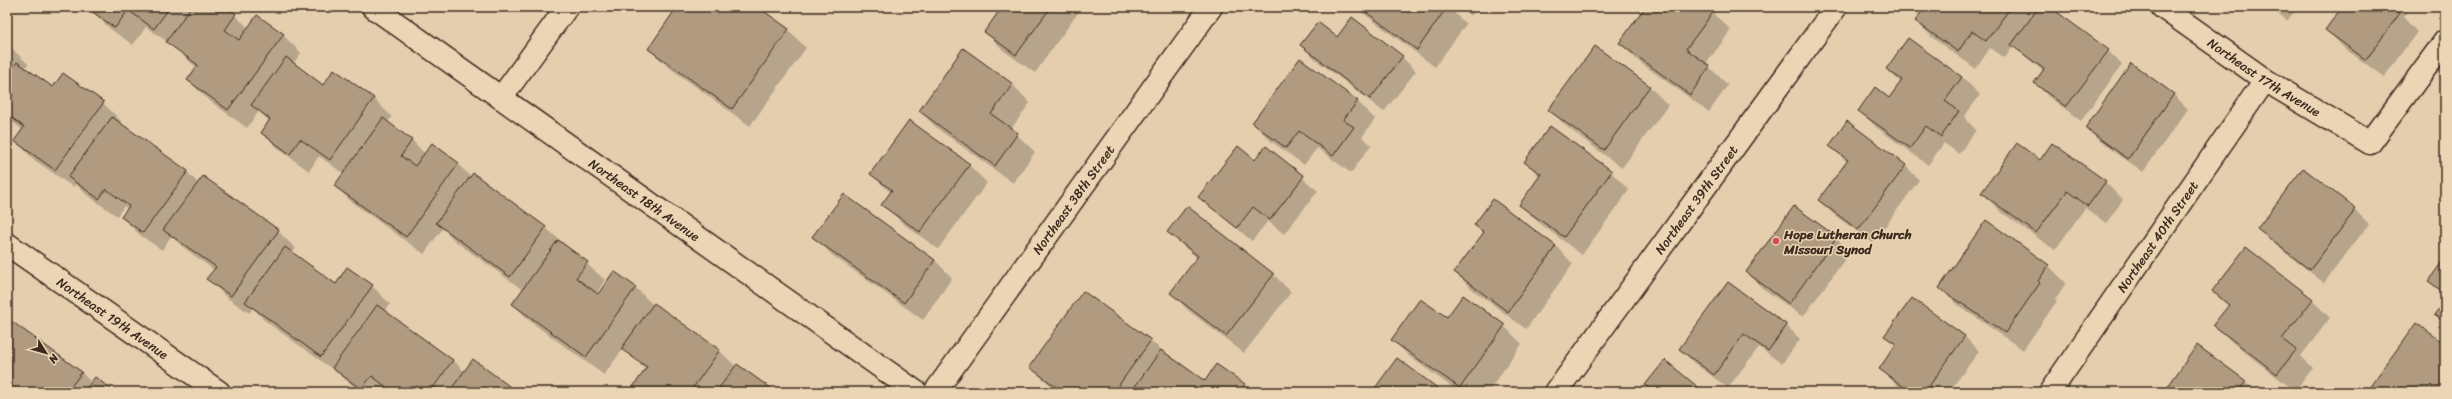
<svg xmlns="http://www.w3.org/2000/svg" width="2452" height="399" viewBox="0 0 2452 399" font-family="Sriracha,sans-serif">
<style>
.shadow{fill:#0003}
.building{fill:#b09b81;stroke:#3b2a1e}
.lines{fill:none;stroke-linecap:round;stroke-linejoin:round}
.minor-casing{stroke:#3b2a1e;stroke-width:25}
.tertiary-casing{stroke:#3b2a1e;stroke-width:25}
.minor{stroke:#ebd5b4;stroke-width:22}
.tertiary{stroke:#ebd5b4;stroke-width:22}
.poi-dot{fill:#d1495b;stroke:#ebd5b4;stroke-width:1.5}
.labels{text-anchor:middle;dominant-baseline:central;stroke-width:3;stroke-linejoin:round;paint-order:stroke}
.street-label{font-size:13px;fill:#3b2a1e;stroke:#ebd5b4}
.poi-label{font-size:13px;font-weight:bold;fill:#3b2a1e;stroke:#ebd5b4;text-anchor:start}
</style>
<rect width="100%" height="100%" fill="#e4ceae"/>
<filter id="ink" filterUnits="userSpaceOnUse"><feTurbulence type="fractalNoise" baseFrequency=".025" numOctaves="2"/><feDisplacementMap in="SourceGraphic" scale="8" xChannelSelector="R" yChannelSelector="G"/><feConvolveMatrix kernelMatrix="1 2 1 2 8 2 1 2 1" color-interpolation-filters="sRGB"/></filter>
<g filter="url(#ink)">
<!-- shadow -->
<path class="shadow" d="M93,7h132l24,21 34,7 18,18 -8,11 31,22 10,-15 40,28 18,18 -5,6 25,17 13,14 33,10 13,13 2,-3 73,54 59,52 -9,14 2,2 17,-23 21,15 17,17 66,45 17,17 38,25h-135l-5,-5 12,-17 -23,-21 -19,26 -73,-53 -18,-18 10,-14 -68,-49 -12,-13 -19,26 -71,-51 -18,-17 9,-12 -25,-18 -10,15 -29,-21 -18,-18 8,-10 -11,-11 -12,17 -41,-30 -18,-18 9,-12 -29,-26 -22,-15 -13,18 -24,-17 -18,-18z
M679,7h77l32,23 18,18 -56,78 -83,-60 -18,-17z
M1002,7h80l-47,66 -32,-23 -17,-18z
M1355,7h93l18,17 -31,43z
M1458,7h20l-7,9z
M1646,7h60l25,23 -25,34 22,21 -19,27 -71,-51 -18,-18z
M1722,7h12l-4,6z
M1926,7h110l2,3 2,-3h8l60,44 14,14 -41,56 -32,-24 -14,-14 9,-11 -31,-26 -8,12 -15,-10 -14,21 -42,-30 -18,-18z
M2269,7h29l-11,14z
M2343,7h67l-7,10 14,15 -33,45 -40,-29 -17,-18z
M1337,38l65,19 14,14 -32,41 -69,-53 -14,-14z
M7,44l21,20 -3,4 28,21 11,-15 39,29 18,18 -1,2 67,49 11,11 80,48 18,18 -4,4 44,32 36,1 18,18 -6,7 69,49 12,12 51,20h-156l-21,-18 -75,-54 -11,-12 -4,5 -23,-16 -18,-18 6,-9 -31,-23 -12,-11 -9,14 -22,-15 -18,-18 6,-8 -4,-3 -7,10 -30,-21 -11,-11 -3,3 -40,-28 -17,-18 7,-11 -16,-12z
M1595,47l55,40 18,18 -46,63 -55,-41 -18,-18z
M963,50l50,35 17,18 -19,26 24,23 -22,31 -75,-54 -18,-18z
M2132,65l42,30 14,14 -45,63 -42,-30 -15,-14z
M1887,69l75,8 18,18 -16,22 12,13 -17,24 -15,-11 -16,22 -51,-37 -18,-18 31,-11 11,-16z
M1357,101l18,18 -13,18 9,8 -20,28 -34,-25 -13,17 -33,-24 -18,-18z
M1830,146l75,19 14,15 -46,63 -40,-29 -14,-14 28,-38z
M1266,148l52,43 -34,43 -16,-13 -16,20 -53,-44 56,-35z
M2040,161l65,21 18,18 -17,23 -21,-15 -30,42 -55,-39 -18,-18z
M1526,162l85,10 18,18 -47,65 -44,-33 -18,-17 20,-28z
M969,165l18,18 -49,66 -37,-27 -18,-18 8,-11 -20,-19z
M1794,208l42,30 14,14 -47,65 -42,-30 -14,-15z
M2355,210l14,14 -45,59 -51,-40 -15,-14z
M1475,224l81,22 17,18 -47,65 -53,-39 -18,-18 29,-39z
M1168,232l105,42 18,18 -47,61 -55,-42 -18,-18 27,-34z
M814,237l121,23 17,18 -29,42 -91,-65z
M2445,260v37l-15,-16z
M2048,265l18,18 -11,16 2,2 -34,49 -65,-45 -18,-18z
M1728,283l58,42 14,14 -18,25 -23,-17 -31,41 -34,-25 -14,-14z
M2213,291l99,9 18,18 -29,38 12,12 -18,23 -62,-48 -18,-18 14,-18z
M1084,292l121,90 39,3 7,7h-193l-28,-25z
M1912,299l53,38 14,14 -30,41h-36l-18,-13v2l15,11h-3l-12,-9 -15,-14 16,-23 -10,-10z
M7,319l74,53 11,11 22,9h-107z
M1447,319l57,7 18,18 -34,48h-29l-49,-35 -18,-18z
M2245,382l11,10h-91z"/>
<!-- building -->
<path class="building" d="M92,7h78l-16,22 -26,-19 -13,18 -25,-18z
M191,7h36l9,7 -11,16 14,10 18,-25 27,19 -56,76 -41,-30 11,-15 -32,-23z
M677,7h81l31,22 -57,80 -84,-60z
M1002,7h49l-35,48 -32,-23z
M1359,7h88l-30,43z
M1645,7h62l7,4 -28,38 24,17 -20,29 -71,-52z
M1925,7h86l-25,34 -14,-10 -14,21 -43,-31z
M2039,7h11l59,43 -43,57 -32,-24 10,-14 -33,-24z
M2342,7h50l8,6 -34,47 -41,-30z
M1352,17l51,39 -33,43 -70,-54 18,-23 19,15z
M1908,38l54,39 -17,24 14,10 -18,26 -15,-11 -16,22 -52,-37 17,-24 14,11 13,-18 -16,-11z
M1595,46l55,40 -46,64 -56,-40z
M963,48l50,36 -22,30 27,19 -23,33 -76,-55z
M286,57l37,28 11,-16 40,29 -44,62 -30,-21 -10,15 -29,-21 9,-14 -19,-14z
M1300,58l58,43 -15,19 11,7 -21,29 -34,-25 -13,17 -34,-25z
M17,62l36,25 10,-14 41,29 -49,68 -41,-29 10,-14 -17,-13v-38z
M2131,63l43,31 -46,65 -43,-31z
M112,117l76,54 -45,62 -22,-16 8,-11 -23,-17 -7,10 -31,-22z
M383,118l29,22 -11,16 14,10 17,-23 27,20 -53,74 -72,-51z
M909,120l61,44 -50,68 -39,-27 11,-15 -22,-16z
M1847,121l59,44 -48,65 -40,-30 30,-40 -19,-14z
M1550,126l62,45 -48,66 -45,-32 22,-31 -17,-12z
M2017,143l23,17 12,-17 54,38 -18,25 -21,-15 -31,42 -55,-40z
M1238,146l17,14 11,-14 38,30 -34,44 -17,-13 -16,21 -39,-31z
M2303,168l53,41 -46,61 -53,-41z
M473,173l73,54 -36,50 -74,-54z
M203,176l76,54 -48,66 -25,-17 10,-12 -53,-37z
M844,194l91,66 -31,43 -92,-66z
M1493,199l63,47 -48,66 -54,-40 30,-40 -10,-7z
M1187,206l87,68 -48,62 -56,-43 28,-37 -31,-24z
M1794,206l43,31 -48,67 -43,-32z
M1986,220l63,45 -11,16 2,2 -35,50 -66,-45z
M558,240l30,22 -12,16 22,16 16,-23 22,16 -50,70 -74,-53z
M285,247l51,37 11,-17 26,18 -52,72 -76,-55z
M2246,247l67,52 -31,40 14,11 -19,24 -64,-49 16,-20 -17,-14z
M2445,258v35l-17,-12z
M1728,282l59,43 -19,26 -24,-17 -30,41 -35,-26z
M1083,291l68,49 -37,52h-51l-34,-25z
M1463,295l42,30 -45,63 -69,-48 29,-41 27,18z
M1912,298l53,38 -40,56h-14l-32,-23 17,-25 -12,-8z
M2445,300v22l-11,-7z
M654,303l66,47 -30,42h-50l-7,-5 14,-20 -26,-18z
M377,305l76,55 -23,32h-37l-21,-16 -11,13 -29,-21z
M7,318l75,54 -15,20h-60z
M2416,323l29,21v48h-79z
M2197,345l49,36 -8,11h-74z
M1161,350l44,31 11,-17 29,20 -6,8h-108z
M1397,358l46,34h-71z
M473,359l44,33h-68z
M1665,360l39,32h-50l-9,-7z
M737,364l39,28h-60z
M95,377l20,15h-31z"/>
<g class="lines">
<!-- minor casing -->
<g class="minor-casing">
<g id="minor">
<path id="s1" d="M373,7l543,385"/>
<path id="s2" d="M2162,7l103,73 105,63 75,-102"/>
<path d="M501,98l66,-91"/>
<path id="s3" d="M7,244l212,148"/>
<path id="s4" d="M1556,392l280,-385"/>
<path id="s5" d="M2050,392l215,-312"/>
</g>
</g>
<!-- tertiary casing -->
<g class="tertiary-casing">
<g id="tertiary">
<path id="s6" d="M935,392l276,-385"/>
</g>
</g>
<!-- minor -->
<use href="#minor" class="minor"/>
<!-- tertiary -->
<use href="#tertiary" class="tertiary"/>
</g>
</g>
<!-- markers -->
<circle class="poi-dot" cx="1776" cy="241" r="4"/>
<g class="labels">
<!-- street labels -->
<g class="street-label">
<text stroke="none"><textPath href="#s2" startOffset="124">Northeast 17th Avenue</textPath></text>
<text stroke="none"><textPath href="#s1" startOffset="333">Northeast 18th Avenue</textPath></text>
<text stroke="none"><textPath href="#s6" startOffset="237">Northeast 38th Street</textPath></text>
<text stroke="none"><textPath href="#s4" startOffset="238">Northeast 39th Street</textPath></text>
<text stroke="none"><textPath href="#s5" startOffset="189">Northeast 40th Street</textPath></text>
<text stroke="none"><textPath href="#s3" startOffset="129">Northeast 19th Avenue</textPath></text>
</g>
<!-- poi labels -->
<g class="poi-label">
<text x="1784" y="234">Hope Lutheran Church<tspan x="1784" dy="15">Missouri Synod</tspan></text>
</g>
</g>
<!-- margin -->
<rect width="2452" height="399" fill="none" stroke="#ebd5b4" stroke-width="24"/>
<rect x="12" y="12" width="2428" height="375" fill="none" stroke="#3b2a1e" stroke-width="1.5" filter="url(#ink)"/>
<!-- north arrow -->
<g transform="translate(46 353) rotate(127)" stroke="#ebd5b4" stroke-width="3" paint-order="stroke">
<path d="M0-3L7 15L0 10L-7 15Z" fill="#3b2a1e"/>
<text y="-6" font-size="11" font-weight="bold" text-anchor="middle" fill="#3b2a1e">N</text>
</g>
</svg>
